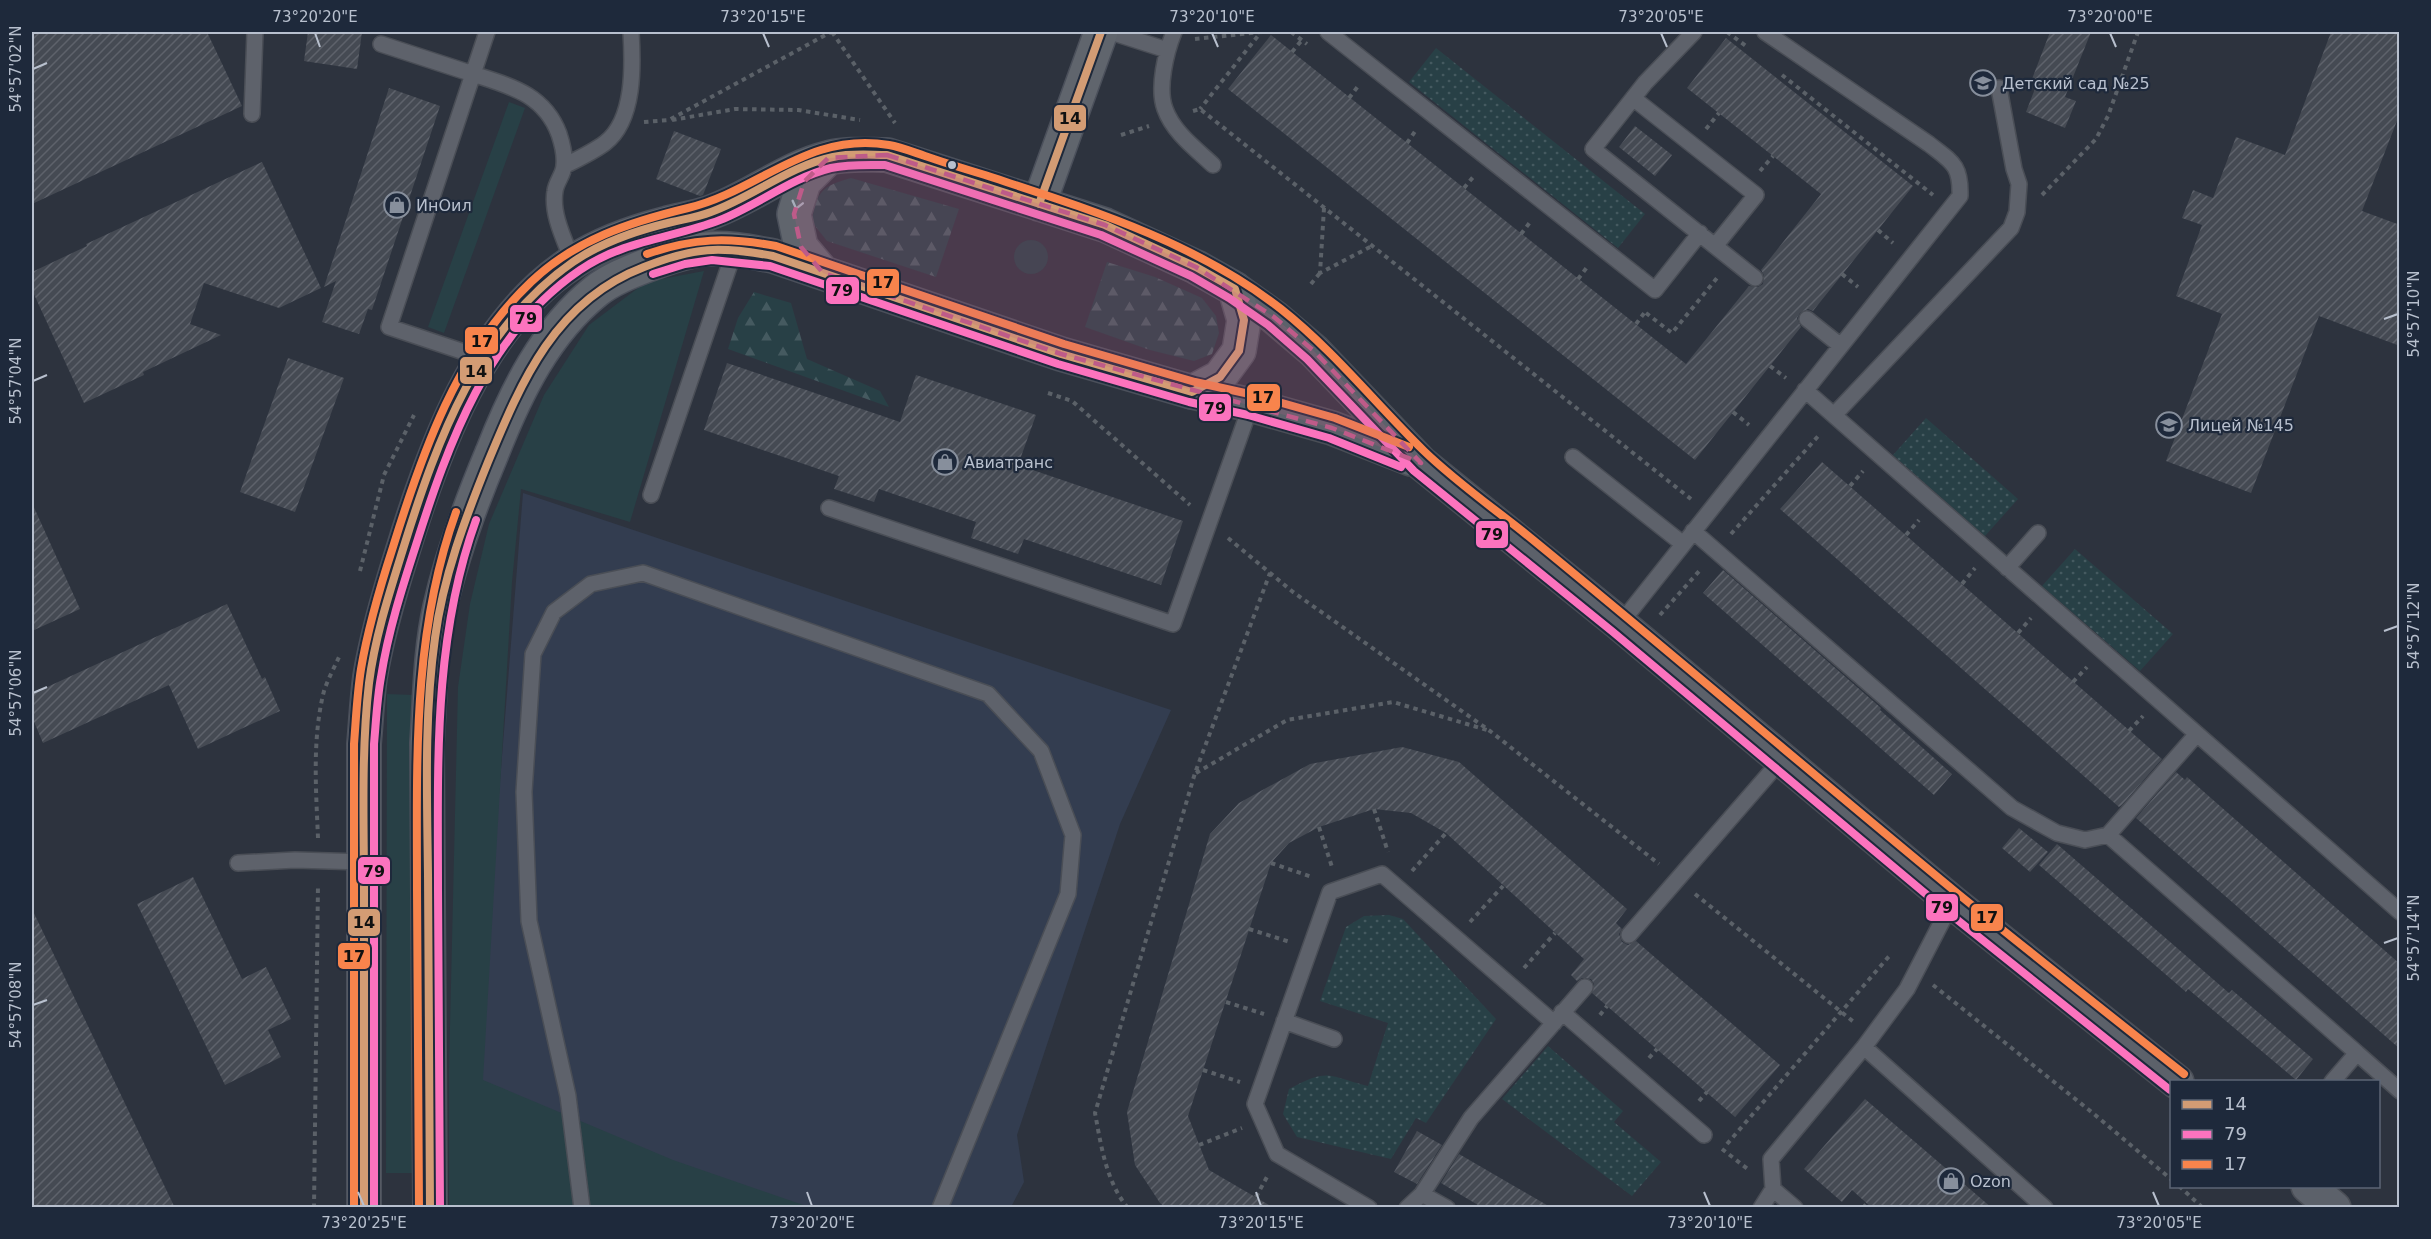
<svg xmlns="http://www.w3.org/2000/svg" width="2431" height="1239" viewBox="0 0 2431 1239" font-family="'DejaVu Sans',sans-serif">
<style>
.airport{fill:#333d50}
.green{fill:#284046}
.forest{fill:url(#forest-firs)}
.park{fill:url(#park-dots)}
.building{fill:url(#building-hatch)}
.lines{fill:none;stroke-linecap:round;stroke-linejoin:round}
.lane-casing{stroke:#4a4e56;stroke-width:18}
.secondary-casing{stroke:#4a4e56;stroke-width:36}
.primary-casing{stroke:#4b505b;stroke-width:36}
.path{stroke:#5b6168;stroke-width:4;stroke-dasharray:4.5 4.5;stroke-linecap:butt}
.lane{stroke:#5e626b;stroke-width:15}
.secondary{stroke:#5c616a;stroke-width:33}
.primary{stroke:#60656d;stroke-width:33}
.bus-1-casing{stroke:#1e293b;stroke-width:12}
.bus-2-casing{stroke:#1e293b;stroke-width:12}
.bus-3-casing{stroke:#1e293b;stroke-width:12}
.bus-1{stroke:#d39c74;stroke-width:8}
.bus-2{stroke:#fc73be;stroke-width:8}
.bus-3{stroke:#f8844c;stroke-width:8}
.oneway{stroke:#a6aebb}
.marked{fill:#be5b89;fill-opacity:0.2;stroke:#be5b89;stroke-width:4.5;stroke-dasharray:12 8;stroke-linejoin:round}
.ticks{fill:none;stroke:#b8c0ce;stroke-width:2}
.bus-dot{fill:#b8c0ce;stroke:#1e293b;stroke-width:2}
.labels{text-anchor:middle;dominant-baseline:central;stroke-width:4.5;stroke-linejoin:round;paint-order:stroke}
.poi-label{font-size:16px;fill:#b8c0ce;stroke:#1e293b;text-anchor:start}
.line-badge{stroke:#1e293b;stroke-width:2}
.pale-badge-label{font-size:16px;text-anchor:middle;font-weight:bold;fill:#111}
.neatline{fill:none;stroke:#b8c0ce;stroke-width:2}
.ticks-label{font-size:15px;text-anchor:middle;fill:#b8c0ce}
</style>
<defs>
<pattern id="forest-firs" width="22" height="20" patternUnits="userSpaceOnUse" patternTransform="scale(1.5)"><rect width="22" height="20" fill="#284046"/><path d="M5 1l3.5 6h-7zM16 11l3.5 6h-7z" fill="#455a60"/></pattern>
<pattern id="park-dots" width="8" height="8" patternUnits="userSpaceOnUse" patternTransform="scale(1.5)"><rect width="8" height="8" fill="#284046"/><path d="M2 2h.1M6 6h.1" fill="none" stroke="#455a60" stroke-width="1.8" stroke-linecap="round"/></pattern>
<pattern id="building-hatch" width="6" height="6" patternUnits="userSpaceOnUse" patternTransform="scale(1.5)"><rect width="6" height="6" fill="#454a53"/><path d="M-1 1l2-2M0 6l6-6M5 7l2-2" fill="none" stroke="#5e626b"/></pattern>
</defs>
<rect width="100%" height="100%" fill="#2d333e"/>
<!-- airport -->
<path class="airport" d="M523,493l648,217 -51,114 -103,311 7,47 -13,25 -516,1 -18,-138z"/>
<!-- green -->
<path class="green" d="M509,102l16,6 -81,225 -16,-6z
M1014 257a17 17 0 1 1 34 0a17 17 0 1 1-34 0Z
M704,271l-74,251 -109,-33 -9,93 -29,498 190,80 136,47 -360,1v-139l9,-382 12,-83 19,-80 55,-129 45,-70 57,-43z
M387,694l26,1 -1,478h-26z"/>
<!-- forest -->
<path class="forest" d="M851,178l108,31 -23,68 -109,-36 -15,-19c4,-30 10,-36 39,-44z
M1107,262l48,15 47,21 14,18 3,17 -7,21 -18,7 -44,-11 -65,-23z
M754,292l37,11 16,56 73,32 9,16 -161,-58 10,-31z"/>
<!-- park -->
<path class="park" d="M1436,48l209,166 -27,34 -209,-166z
M1926,418l92,81 -33,37 -92,-81z
M2075,549l98,85 -33,37 -98,-85z
M1389,915l14,4 93,100 -70,104 -10,-5 -25,41 -94,-22 -14,-23 6,-25c40,-22 39,-13 79,-3l20,-63 -68,-22 26,-74 18,-11z
M1548,1046l75,65 -9,11 47,40 -29,34 -130,-97z"/>
<!-- building -->
<path class="building" d="M32,32h175l35,74 -210,98z
M308,32h54l-5,37 -53,-8z
M2050,32h41l-26,65 11,4 -11,27 -39,-16 12,-31 -6,-2z
M2331,32h69v81l-38,98 38,14v121l-81,-30 -68,177 -85,-32 56,-147 -46,-18 26,-71 -20,-7 11,-28 20,8 23,-61 49,18z
M1271,35l415,329 63,-78 9,1 5,-3 1,-9 -3,-5 60,-76 -134,-106 39,-50 187,148 -100,125 -5,-2 -8,4 -3,5 4,9 -106,133 -467,-371z
M389,88l51,18 -68,204 -4,-1 -9,25 -37,-12 14,-41 -12,6z
M1635,126l37,29 -17,21 -36,-29z
M674,131l47,18 -18,46 -3,1 -44,-17z
M262,162l59,126 -42,20 -75,-25 -14,41 31,11 -78,37 1,3 -60,28 -52,-113v-18l55,-26 -1,-2z
M288,358l56,20 -49,134 -55,-20z
M727,363l173,59 16,-47 120,40 -18,50 165,56 -22,64 -137,-46 -6,15 -47,-16 5,-16 -97,-33 -5,13 -40,-13 5,-13 -135,-46z
M1822,462l340,297 -40,46 -3,2 -339,-298z
M32,503l48,106 -48,22z
M1723,570l158,138 -1,2 72,64 -18,21 -231,-202z
M227,604l35,75 3,-2 15,34 -82,38 -29,-64 -126,58 -11,-26v-23z
M1402,747l57,15 168,147 -11,14 6,6 -3,5 3,8 6,3 8,-4 144,124 -45,52 -143,-124 2,-9 -3,-5 -9,-1 -5,3 -6,-6 13,-16 -138,-126 -35,-20 -37,-4 -55,18 -30,16 -18,20 -83,253 21,54 65,38h-108l-6,-5 -25,-38 -8,-53 83,-278 29,-31 71,-39z
M2176,772l9,8 2,-3 213,187v85l-264,-231z
M2019,828l29,24 -18,20 -28,-24z
M2057,844l172,149 3,-3 81,69 -17,21 -108,-91 -2,3 -147,-127z
M193,877l49,102 24,-12 25,52 -23,11 13,27 -56,28 -88,-181z
M32,909l143,299h-143z
M1865,1099l127,109h-120l-20,-18 -10,12 -38,-33z
M1417,1131l25,14 -25,39 -23,-12z
M1459,1154l93,54h-69l-42,-25z"/>
<g class="lines">
<!-- lane casing -->
<g class="lane-casing">
<path id="lane" d="M1111,32l56,18
M1174,32c-8,20 -17,56 -9,77 8,23 31,40 48,56
M1328,32l327,258 45,-57
M1694,32l-49,51 -52,66 162,129
M381,44l92,30 14,-42
M1633,98l123,97 -41,51
M252,114l3,-82
M564,166c14,-7 29,-14 41,-23 30,-23 28,-78 26,-111
M1807,319l34,27
M482,358l-93,-31 84,-253c37,12 71,20 86,60 3,9 6,21 5,31 0,9 -8,17 -9,26 -4,23 10,50 18,71
M1805,390l595,522
M1834,415l177,-187 6,-16 2,-28 -5,-15 -15,-81
M1573,457l110,87
M651,495l84,-246
M829,508l344,116 78,-219
M1693,531l319,277 45,25 28,7 23,-5
M2007,568l31,-35
M1620,624l340,-428c1,-31 -8,-34 -31,-52l-164,-112
M2197,734l-89,101 249,218
M238,863l57,-3 69,2
M1629,935l153,-176
M1562,1012l142,123
M1284,1021l50,18
M1864,1047l181,161
M2332,1082l25,-29 43,38
M1773,1189l22,19
M1422,1194l25,14
M582,1208l-14,-112 -39,-175 -5,-129 9,-138 21,-42 37,-28 52,-11 345,121 53,57 32,84 -5,59 -128,314
M1369,1208l-92,-54 -22,-50 75,-212 52,-18 172,149
M1407,1208l15,-14 49,-76 114,-131
M1761,1208l12,-19 -2,-30 93,-112 43,-58 45,-87"/>
</g>
<!-- secondary casing -->
<g class="secondary-casing">
<path id="secondary" d="M1235,289l39,28 40,34 107,112 199,161 332,278 225,180
M1192,392l59,13 81,23 79,31
M2308,1186l26,22"/>
</g>
<!-- primary casing -->
<g class="primary-casing">
<path id="primary" d="M1039,204l62,-172
M823,273l-22,-26 -7,-33 10,-32 23,-23
M364,1208v-464c2,-22 3,-45 6,-67 7,-42 19,-83 32,-124 31,-102 77,-231 171,-291 27,-18 61,-30 92,-38 14,-4 30,-6 44,-11 41,-14 77,-45 119,-55 19,-5 40,-3 59,-3l218,70 91,42 39,22 9,31 -5,31 -19,26 -28,15 -131,-38 -288,-98c-22,-4 -44,-9 -67,-7 -18,1 -36,8 -53,14 -18,7 -41,15 -57,28 -51,41 -80,101 -104,162 -21,50 -40,101 -52,154 -10,44 -10,91 -13,136l3,465"/>
</g>
<!-- path -->
<path class="path" d="M832,32l63,91
M1291,32l16,12
M1727,32l19,14
M1195,39l66,-7 -61,77
M1292,52l10,-12
M1782,75l151,120
M1349,98l10,-13
M1193,111l7,-2 491,390
M672,120l63,-11 63,1 62,10
M644,122l25,-2 162,-88
M1706,129l13,-16
M1121,135l28,-9
M1407,143l9,-13
M1760,171l13,-15
M1464,188l10,-12
M2042,195l54,-56 12,-23 30,-84
M1324,208l-4,65 52,-27
M1878,230l15,13
M1521,234l10,-13
M1842,274l16,13
M1578,279l10,-13
M1311,284l9,-11
M1646,313l26,20 45,-55
M1636,324l9,-12
M1770,366l16,12
M1048,393l24,8 118,104
M1733,412l16,13
M1850,486l13,-15
M1731,534l89,-100
M1906,535l13,-15
M1228,538l65,54 197,139 169,133
M360,571l24,-96 30,-60
M1962,584l13,-16
M1660,615l41,-46
M2018,633l13,-15
M2073,682l14,-15
M2129,731l14,-15
M1196,773l91,-53 106,-18 94,28
M1374,809l14,43
M1319,827l13,40
M318,838c-2,-49 -6,-100 6,-147 4,-12 10,-23 15,-34
M1271,863l41,14
M1412,871l34,-38
M1695,894l160,129
M1470,922l33,-36
M1249,929l41,13
M1524,968l31,-35
M1933,985l161,129 78,66
M1226,1002l38,12
M1600,1015l7,-9
M1649,1058l8,-9
M1203,1070l37,12
M1699,1101l8,-9
M1727,1144l164,-190
M1199,1145l43,-17
M1722,1149l27,21
M2179,1186l24,22
M1256,1197l12,-22
M314,1208l4,-324
M1128,1208c-22,-26 -27,-63 -33,-95l100,-340 75,-200
M1863,1208l4,-5"/>
<!-- lane -->
<use href="#lane" class="lane"/>
<!-- secondary -->
<use href="#secondary" class="secondary"/>
<!-- primary -->
<use href="#primary" class="primary"/>
<!-- bus-1 casing -->
<g class="bus-1-casing">
<path id="bus-1" d="M1039,204l62,-172
M364,1208c0,-106 0,-211 0,-317 0,-69 -3,-139 5,-208 6,-47 21,-92 35,-137 33,-106 74,-218 169,-284 29,-20 65,-32 99,-40 13,-3 26,-5 39,-10 42,-15 78,-46 122,-55 18,-4 36,-2 54,-2l218,70 91,42 39,22 9,31 -5,31 -19,26 -28,15 -131,-38 -288,-98c-53,-10 -79,-9 -129,11 -89,34 -122,113 -156,195 -23,57 -45,115 -53,176 -11,78 -8,157 -7,236 1,111 1,222 2,334"/>
</g>
<!-- bus-2 casing -->
<g class="bus-2-casing">
<path id="bus-2" d="M653,274l32,-10 27,-4 58,6 288,98 131,38 59,13 81,23 72,29
M374,1208v-464c2,-22 3,-45 7,-67 7,-45 21,-89 35,-132 32,-101 72,-213 164,-275 44,-30 93,-32 140,-50 38,-15 71,-42 111,-52 18,-4 36,-3 54,-3l216,70 90,41 38,22 39,27 39,34 107,112 199,161 332,278 225,180
M440,1208c0,-107 -1,-213 -2,-319 0,-125 -5,-250 38,-369"/>
</g>
<!-- bus-3 casing -->
<g class="bus-3-casing">
<path id="bus-3" d="M647,254c46,-16 81,-17 129,-8l288,98 131,38 59,13 81,23 74,29
M354,1208v-464c2,-25 3,-50 7,-75 7,-42 19,-82 32,-122 29,-94 64,-195 138,-265 44,-42 99,-60 157,-74 71,-17 120,-77 201,-63 12,2 24,7 36,11 20,7 40,13 60,19 103,34 209,66 296,134 53,42 95,95 143,142 30,29 65,54 98,80 146,119 289,242 435,362 75,61 151,121 227,181
M419,1208c0,-106 -1,-212 -2,-318 0,-128 -5,-256 39,-378"/>
</g>
<!-- bus-1 -->
<use href="#bus-1" class="bus-1"/>
<!-- bus-2 -->
<use href="#bus-2" class="bus-2"/>
<!-- bus-3 -->
<use href="#bus-3" class="bus-3"/>
</g>
<!-- one-way arrows -->
<defs><path id="oneway-chevron" d="M-2-3.5L2.5 0L-2 3.5" fill="none" stroke-width="1.6" stroke-linecap="round" stroke-linejoin="round" transform="scale(1.5)"/></defs>
<use class="oneway" href="#oneway-chevron" transform="translate(797 205) rotate(104)"/>
<!-- marked area -->
<path class="marked" d="M887,155l218,70 91,42 78,50 40,34 107,112 -89,-35 -271,-74 -238,-81 -22,-26 -7,-33 10,-32 24,-24z"/>
<!-- ticks -->
<path class="ticks" d="M315,33l5,14M763,33l6,14M1212,33l6,14M1661,33l6,14M2110,33l6,14M33,69l14,-6M2384,319l14,-5M33,381l14,-6M2384,631l14,-5M33,693l14,-6M2384,943l14,-5M33,1005l14,-5M358,1192l6,14M807,1192l5,14M1256,1192l5,14M1704,1192l6,14M2153,1192l6,14"/>
<!-- icons -->
<defs>
<g id="school-ring" transform="scale(1.35)"><circle r="9.5" fill="#1e293b" stroke="#878f9c" stroke-width="1.5"/><path d="M0-5L7-2L0 1L-7-2ZM-4 1L0 2.5L4 1V4Q0 6-4 4Z" fill="#878f9c"/></g>
<g id="shop-ring" transform="scale(1.35)"><circle r="9.5" fill="#1e293b" stroke="#878f9c" stroke-width="1.5"/><path d="M-5-2.5h2.3a2.7 3.5 0 0 1 5.4 0H5L5.5 6h-11ZM-1.5-2.5h3a1.5 2.3 0 0 0-3 0Z" fill="#878f9c"/></g>
</defs>
<g fill-rule="evenodd">
<use href="#school-ring" x="1983" y="83"/>
<use href="#shop-ring" x="397" y="205"/>
<use href="#school-ring" x="2169" y="425"/>
<use href="#shop-ring" x="945" y="462"/>
<use href="#shop-ring" x="1951" y="1181"/>
</g>
<!-- markers -->
<circle class="bus-dot" cx="952" cy="165" r="5"/>
<g class="labels">
<!-- poi labels -->
<g class="poi-label">
<text x="2002" y="83">Детский сад №25</text>
<text x="416" y="205">ИнОил</text>
<text x="2188" y="425">Лицей №145</text>
<text x="964" y="462">Авиатранс</text>
<text x="1970" y="1181">Ozon</text>
</g>
</g>
<g class="line-badge">
<rect x="1053" y="104" width="34" height="28" rx="6" fill="#d39c74"/>
<rect x="866" y="268" width="34" height="29" rx="6" fill="#f8844c"/>
<rect x="825" y="276" width="35" height="29" rx="6" fill="#fc73be"/>
<rect x="509" y="304" width="34" height="29" rx="6" fill="#fc73be"/>
<rect x="464" y="326" width="35" height="29" rx="6" fill="#f8844c"/>
<rect x="459" y="356" width="34" height="29" rx="6" fill="#d39c74"/>
<rect x="1246" y="383" width="35" height="29" rx="6" fill="#f8844c"/>
<rect x="1198" y="393" width="34" height="29" rx="6" fill="#fc73be"/>
<rect x="1475" y="520" width="34" height="29" rx="6" fill="#fc73be"/>
<rect x="357" y="856" width="34" height="29" rx="6" fill="#fc73be"/>
<rect x="1925" y="893" width="34" height="29" rx="6" fill="#fc73be"/>
<rect x="1970" y="903" width="34" height="29" rx="6" fill="#f8844c"/>
<rect x="347" y="908" width="34" height="29" rx="6" fill="#d39c74"/>
<rect x="337" y="942" width="34" height="28" rx="6" fill="#f8844c"/>
</g>
<g class="pale-badge-label">
<text x="1070" y="124">14</text>
<text x="883" y="288">17</text>
<text x="842" y="296">79</text>
<text x="526" y="324">79</text>
<text x="482" y="347">17</text>
<text x="476" y="377">14</text>
<text x="1263" y="403">17</text>
<text x="1215" y="414">79</text>
<text x="1492" y="540">79</text>
<text x="374" y="877">79</text>
<text x="1942" y="913">79</text>
<text x="1987" y="923">17</text>
<text x="364" y="928">14</text>
<text x="354" y="962">17</text>
</g>
<!-- border -->
<rect width="2431" height="1239" fill="none" stroke="#1e293b" stroke-width="66"/>
<!-- legend -->
<rect x="2170" y="1080" width="210" height="108" fill="#1e293b" stroke="#5c6576" stroke-width="1.5"/>
<rect x="2182" y="1100" width="30" height="9" fill="#d39c74" stroke="#5c6576" stroke-width="1.5"/>
<text x="2224" y="1110" font-size="18" fill="#b8c0ce">14</text>
<rect x="2182" y="1130" width="30" height="9" fill="#fc73be" stroke="#5c6576" stroke-width="1.5"/>
<text x="2224" y="1140" font-size="18" fill="#b8c0ce">79</text>
<rect x="2182" y="1160" width="30" height="9" fill="#f8844c" stroke="#5c6576" stroke-width="1.5"/>
<text x="2224" y="1170" font-size="18" fill="#b8c0ce">17</text>
<rect x="33" y="33" width="2365" height="1173" class="neatline"/>
<g class="ticks-label">
<text x="315" y="22">73°20'20"E</text>
<text x="763" y="22">73°20'15"E</text>
<text x="1212" y="22">73°20'10"E</text>
<text x="1661" y="22">73°20'05"E</text>
<text x="2110" y="22">73°20'00"E</text>
<text transform="translate(16 69) rotate(-90)" y="5">54°57'02"N</text>
<text transform="translate(2414 314) rotate(-90)" y="5">54°57'10"N</text>
<text transform="translate(16 381) rotate(-90)" y="5">54°57'04"N</text>
<text transform="translate(2414 626) rotate(-90)" y="5">54°57'12"N</text>
<text transform="translate(16 693) rotate(-90)" y="5">54°57'06"N</text>
<text transform="translate(2414 938) rotate(-90)" y="5">54°57'14"N</text>
<text transform="translate(16 1005) rotate(-90)" y="5">54°57'08"N</text>
<text x="364" y="1228">73°20'25"E</text>
<text x="812" y="1228">73°20'20"E</text>
<text x="1261" y="1228">73°20'15"E</text>
<text x="1710" y="1228">73°20'10"E</text>
<text x="2159" y="1228">73°20'05"E</text>
</g>
</svg>
